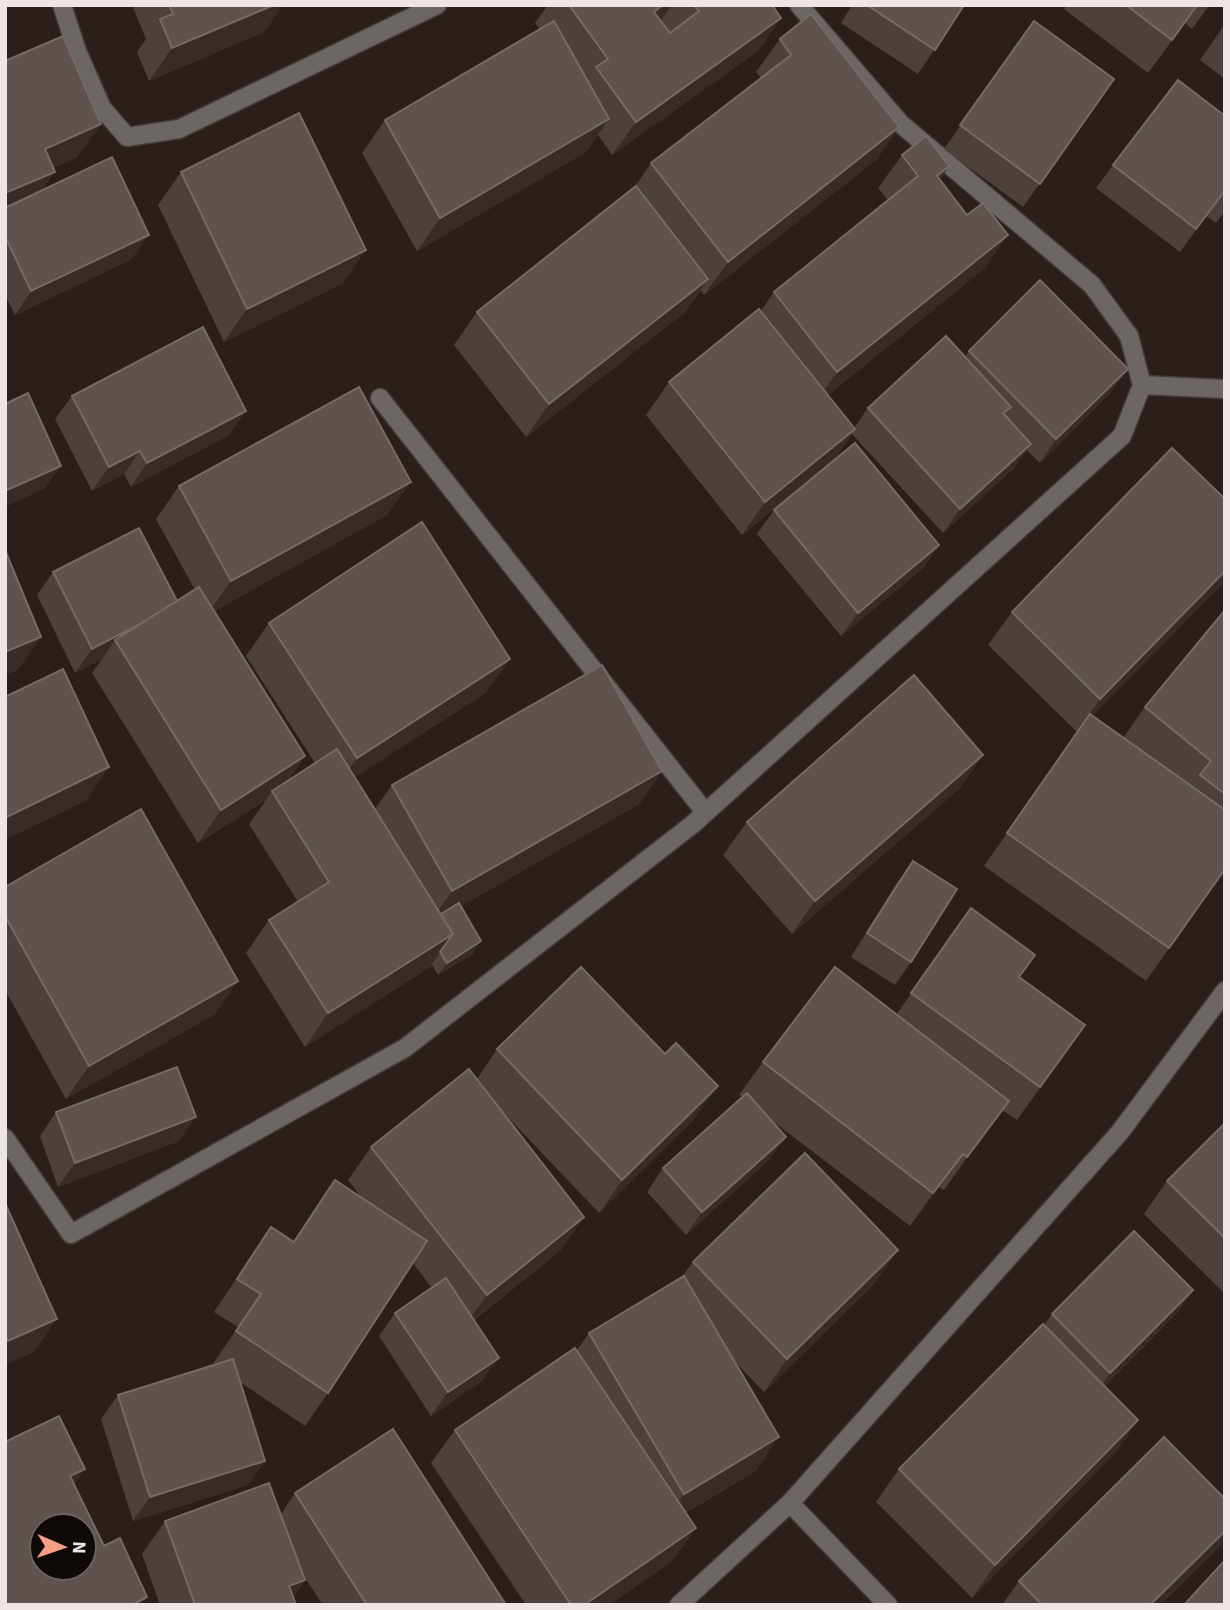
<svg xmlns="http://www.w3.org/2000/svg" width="1230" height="1610" viewBox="0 0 1230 1610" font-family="'Source Sans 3',sans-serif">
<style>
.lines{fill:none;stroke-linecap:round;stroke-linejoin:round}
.lane-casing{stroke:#453b37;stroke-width:21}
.street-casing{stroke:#453b37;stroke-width:21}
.lane{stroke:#6c6664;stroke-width:18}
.street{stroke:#6c6664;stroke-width:18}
.wall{fill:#4d413d}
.shaded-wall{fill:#382c28}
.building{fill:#5e534f;stroke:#756a66;stroke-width:2;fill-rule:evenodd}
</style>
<rect width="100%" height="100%" fill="#2a1f1b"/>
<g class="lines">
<!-- lane casing -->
<g class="lane-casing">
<path id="lane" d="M380,398l325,414"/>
</g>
<!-- street casing -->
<g class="street-casing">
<path id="street" d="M62,5l15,46 25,57 25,29 52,-8 258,-124
M1142,385l83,4
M5,1138l66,96 334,-186 288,-224 429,-388 20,-51 -13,-49 -37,-51 -191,-161 -102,-119
M790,1503l98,102
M679,1605l111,-102 330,-371 105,-141"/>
</g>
<!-- lane -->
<use href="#lane" class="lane"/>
<!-- street -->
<use href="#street" class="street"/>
</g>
<!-- wall -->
<path class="wall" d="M132,5h151l-19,27 -115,49 -12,-29 9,-13z
M548,5h224l9,13 -23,33 -146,104 -14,-20 -12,17 -169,99 -55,-98 23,-33 155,-91 -5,-6z
M852,5h112l-46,69 -77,-51z
M1067,5h143l-18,24 -7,-6 -37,50 -84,-64z
M1034,21l80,58 -91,128 -79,-58z
M1225,24v55l-25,-19z
M780,39l119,88 -23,33 -172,135 -3,-5 -16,22 -159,125 -72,-92 23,-33 157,-124 17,-25 110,-85 -5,-6z
M5,61l96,63 -24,33 -24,11 -11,22 90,69 -117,56 -10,-20z
M1225,111v100l-9,12 -10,-7 -26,36 -84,-64 17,-23 110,-51z
M902,155l47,11 -9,14 45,88 -157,127 26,33 14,-20 97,-51 4,-6 142,41 -71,71 -13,-13 -13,18 -71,65 -91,-99 -19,27 106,84 -17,24 -81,67 -84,-102 17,-24 30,-25 -62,50 -96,-120 23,-33 92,-71 13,-19 114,-92 -10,-12z
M181,172l162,111 -119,59 -66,-137z
M72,396l157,39 -98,52 -7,-13 -32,17 -37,-72z
M179,486l208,29 -173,96 74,170 27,-18 -69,-107 23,-33 218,69 -132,85 20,32 17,-24 270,-14 -23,33 -178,102 12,48 -35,21 -6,-10 -2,2 -125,80 -59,-94 23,-33 29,-18 -49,-78 17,-24 -68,43 -106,-170 10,-14 -27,14 -38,-78 16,-23 124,29 18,-11 -39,-71z
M1225,499v82l-133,135 31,22 22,-31 80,-97v259l-79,112 -162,-115 96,-138 -3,4 -89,-87 24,-33z
M983,755l-23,33 -168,146 -69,-79 24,-33z
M913,861l-2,101 -16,23 -44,-28 45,-73z
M5,887l233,94 -23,33 -149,85 -61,-109z
M971,908l49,69 42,81 -45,62 -15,-10 -58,80 -5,-3 -29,39 -140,-107 -1,41 -83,75 -39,-43 16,-24 79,-71 -3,-2 24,-33 133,-47z
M497,1049l197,70 -95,94 -95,-100 57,137 -87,70 8,61 -51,35 -52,-80 16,-23 37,-25 -19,-25 -85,130 -23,33 -65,-44 8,103 -115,36 -32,-102 17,-24 95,-31 25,-37 -24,-15 57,-85 22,15 42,-62 26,17 -13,-17 23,-33 106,-68z
M56,1112l123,29 -121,46 -18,-51z
M1225,1123v171l-81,-80 23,-33z
M693,1262l182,21 -111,109 -31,-32 23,111 -71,42 11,15 -24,33 -63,44h-83l-95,-142 24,-33 122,-80 12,-17 92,-55z
M1193,1290l-16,23 -72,73 33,34 -23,33 -143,145 -96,-96 23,-33 145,-144 8,-11z
M295,1493l211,112h-183l-20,-30 2,5 -12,18 3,7h-136l-18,-51 23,-33 116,-7z
M1225,1499v39l-8,11 -57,56h-158l17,-24z"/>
<!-- shaded-wall -->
<path class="shaded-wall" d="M274,5h9l-19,27 -115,49 23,-33z
M663,5h9l-13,18 -5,-11z
M1209,5h1l-18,24z
M781,18l-23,33 -146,104 24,-33z
M609,119l-23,33 -169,99 23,-33z
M101,124l-24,33 -55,25 23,-33z
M899,127l-23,33 -172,135 24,-33z
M949,166l-23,33 11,-23z
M55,172l-23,33 -27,11v-23z
M149,235l-17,24 -117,56 16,-24z
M1008,235l-23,33 -171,138 23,-34z
M366,250l-23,33 -119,59 23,-33z
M708,279l-23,33 -159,125 23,-33z
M1128,369l-17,23 -71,71 16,-24z
M246,411l-17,24 -98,52 16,-24z
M855,429l-23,33 -90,73 23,-33z
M1031,444l-17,24 -71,65 17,-24z
M140,451l-16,23 -32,17 17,-24z
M61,466l-17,23 -39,18v-16z
M411,482l-24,33 -179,99 23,-33z
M939,545l-17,24 -81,67 17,-23z
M1225,571v10l-148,151 23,-33z
M179,604l-64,36 -13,19 -27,14 17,-24z
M41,637l-23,33 -13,5v-23z
M510,659l-23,33 -153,99 23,-33z
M983,755l-23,33 -168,146 23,-33z
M305,756l-23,34 -10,1 -6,9 -68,43 23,-33z
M109,767l-23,34 -81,39v-22z
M662,771l-23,33 -210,120 23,-33z
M453,934l-23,33 -125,80 23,-34z
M481,941l-8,13 -35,21 9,-12z
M238,981l-23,33 -149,85 23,-33z
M1085,1025l-23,33 -45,62 23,-33z
M718,1086l-24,33 -95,94 23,-33z
M1009,1101l-24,33 -41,56 23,-33z
M196,1117l-17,24 -121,46 17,-24z
M786,1137l-17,23 -83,75 16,-23z
M963,1154l-24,33 -29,39 23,-33z
M584,1217l-23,33 -98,78 24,-33z
M898,1250l-23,33 -111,109 23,-33z
M1193,1290l-16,23 -83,84 16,-24z
M57,1319l-23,33 -29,13v-20l3,-4z
M499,1358l-17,23 -51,35 17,-24z
M1138,1420l-23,33 -143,145 23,-33z
M779,1437l-23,34 -96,56 24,-33z
M265,1461l-17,24 -115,36 17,-24z
M85,1469l-23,33 8,-26z
M696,1528l-24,33 -63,44h-25z
M1225,1531v7l-8,11 -57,56h-10z
M305,1580l-17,25 1,-19z
M147,1597l-5,8h-10z"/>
<!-- building -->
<path class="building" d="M169,5h105l-102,43 -12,-29 13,-5z
M569,5h94l-9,7 16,21 29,-22 -5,-6h78l9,13 -145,104 -40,-55 12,-8z
M867,5h97l-29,45z
M1126,5h71l-25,35z
M811,14l88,113 -171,135 -77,-99 140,-108 -11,-16z
M554,21l55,98 -169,99 -55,-98z
M1034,21l80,58 -74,105 -80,-59z
M63,36l38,88 -56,25 10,23 -50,21v-132z
M1178,80l47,36v78l-2,-1 -27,36 -83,-64z
M299,113l67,137 -119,59 -66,-137z
M926,136l23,30 -12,10 30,39 16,-12 25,32 -171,137 -63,-80 144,-116 -16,-21z
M112,157l37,78 -118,56 -26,-55v-28z
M636,186l72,93 -159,125 -72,-92z
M1040,280l88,89 -72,70 -87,-88z
M759,309l96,120 -90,73 -96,-120z
M203,327l43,84 -99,52 -7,-12 -31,16 -37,-71z
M946,336l65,71 -8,6 28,31 -71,65 -92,-101z
M359,387l52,95 -180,99 -52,-95z
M28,393l33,73 -56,25v-87z
M855,443l84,102 -81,68 -84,-103z
M1172,448l53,51v72l-125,128 -88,-87z
M422,522l88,137 -153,99 -88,-135z
M139,528l38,73 -35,22 -50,26 -39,-77z
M5,550l36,87 -36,15z
M199,587l106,169 -84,54 -106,-170z
M1225,610v184l-25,-19 11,-14 -66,-54z
M602,665l60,106 -210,120 -60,-106z
M63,669l46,98 -104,51v-121z
M914,675l69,80 -168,146 -68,-79z
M1090,714l135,96v59l-56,79 -162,-115z
M337,749l116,185 -125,79 -59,-93 60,-38 -57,-91z
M141,809l97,172 -149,85 -84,-150v-29z
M913,861l44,28 -46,73 -44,-29z
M459,903l22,38 -34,22 -7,-11 13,-18 -12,-20z
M971,908l64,47 -16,22 66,48 -45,62 -129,-94z
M581,967l84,87 11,-11 42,43 -96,94 -125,-131z
M835,967l174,134 -42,56 -4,-3 -30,39 -170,-131z
M177,1067l19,50 -121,46 -19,-51z
M469,1069l115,148 -97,78 -116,-148z
M747,1093l39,44 -84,75 -39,-44z
M1225,1123v115l-58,-57z
M805,1153l93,97 -111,109 -94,-97z
M335,1180l92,61 -99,152 -92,-62 25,-37 -24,-15 34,-52 23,15z
M5,1203l52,116 -49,22 -3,-7z
M1134,1231l59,59 -83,83 -58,-59z
M684,1276l95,161 -95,57 -95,-161z
M446,1278l53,80 -51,34 -53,-79z
M1043,1324l95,96 -143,145 -96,-96z
M575,1348l121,180 -112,77h-13l-116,-175z
M233,1359l32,102 -115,36 -32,-102z
M59,1416l26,53 -15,7 34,70 16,-8 27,59 -15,8h-127v-163zM42,1526h42v42h-42z
M393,1429l113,176h-139l-72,-112z
M1164,1437l61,62v32l-75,74h-108l-23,-24z
M269,1483l36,97 -16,6 7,19h-101l-30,-84z
M1225,1560v45h-41z"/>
<!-- border -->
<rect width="1230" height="1610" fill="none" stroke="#eee6e3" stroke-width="14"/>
<!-- north arrow -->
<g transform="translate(63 1547) rotate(92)"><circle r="33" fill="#0f0a08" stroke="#686260" stroke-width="2"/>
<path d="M0-5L12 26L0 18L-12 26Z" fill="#f39f86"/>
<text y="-10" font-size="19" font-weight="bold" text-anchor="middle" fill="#eee6e3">N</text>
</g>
</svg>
